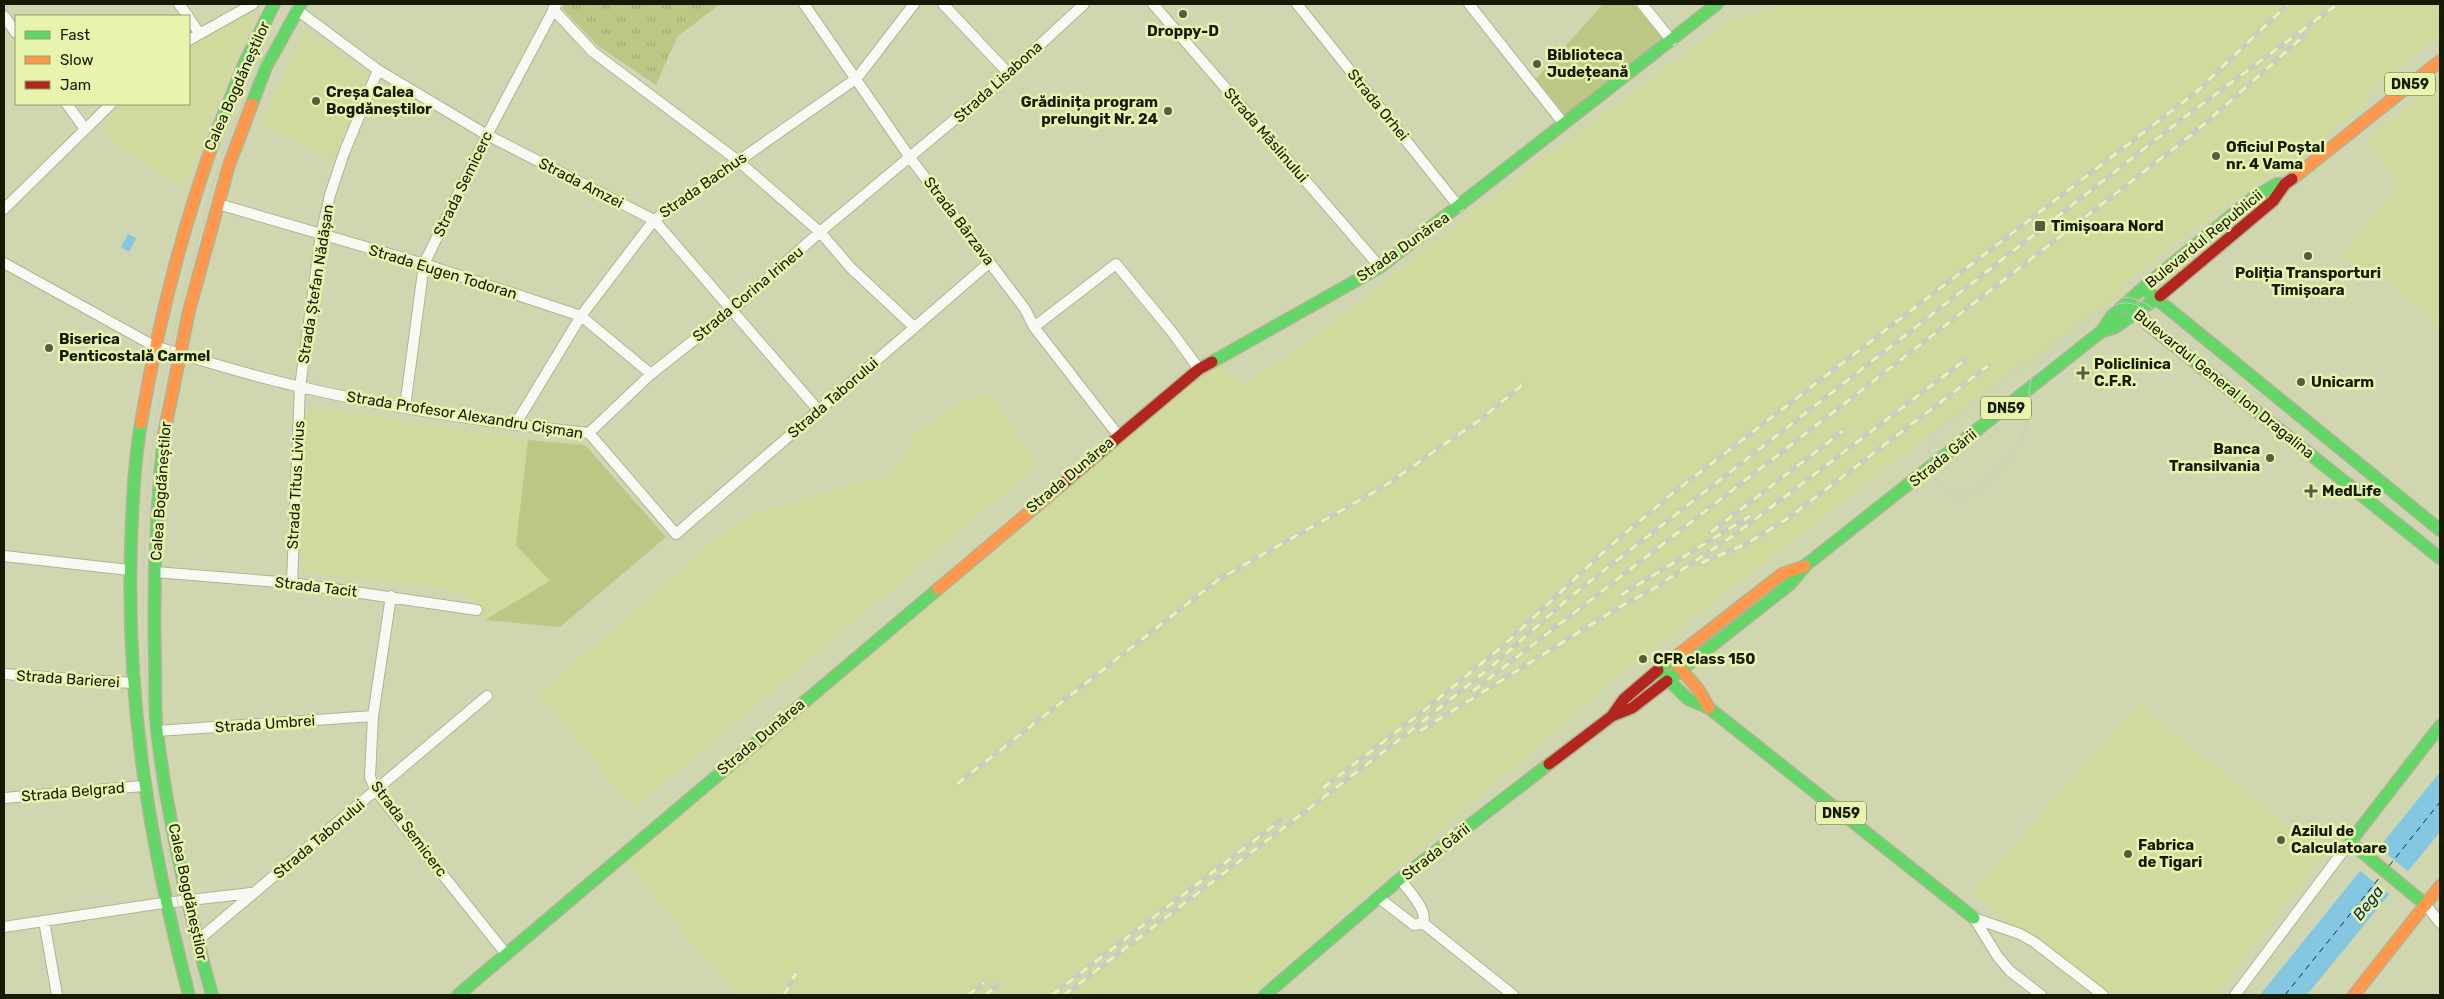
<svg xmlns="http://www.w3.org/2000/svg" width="2444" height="999" viewBox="0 0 2444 999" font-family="Rubik,sans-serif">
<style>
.built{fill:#d0da9d}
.grass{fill:#bcc685}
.park{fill:url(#park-tufts)}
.water{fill:#85c7e0}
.pier{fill:#d0d7b0}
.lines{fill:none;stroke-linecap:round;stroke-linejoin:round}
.ferry{stroke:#032d42;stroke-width:1;stroke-dasharray:6 5;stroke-linecap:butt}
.street-casing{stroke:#afb495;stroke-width:12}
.fast-casing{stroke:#afb495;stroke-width:14}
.slow-casing{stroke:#afb495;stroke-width:14}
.jam-casing{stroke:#afb495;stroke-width:14}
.street{stroke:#f8f9f3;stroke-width:10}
.fast{stroke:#63d668;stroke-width:11}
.slow{stroke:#ff974d;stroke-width:11}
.jam{stroke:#b3261e;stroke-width:11}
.tram{stroke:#c9ccc0;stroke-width:1}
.rail-casing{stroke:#c9ccc0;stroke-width:5}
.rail{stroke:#e7f4ad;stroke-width:3;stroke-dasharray:9;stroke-linecap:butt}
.poi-dot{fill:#575c3e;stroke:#e7f4ad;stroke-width:2}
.labels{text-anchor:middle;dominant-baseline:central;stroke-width:5;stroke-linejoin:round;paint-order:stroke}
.shield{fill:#e7f4ad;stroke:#555b34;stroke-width:1}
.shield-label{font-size:14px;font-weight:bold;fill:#161a00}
.poi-label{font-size:15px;font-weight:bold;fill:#161a00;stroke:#e7f4ad;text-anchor:start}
.street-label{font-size:15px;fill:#161a00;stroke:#e7f4ad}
.water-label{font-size:16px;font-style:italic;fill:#032d42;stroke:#e7f4ad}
</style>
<defs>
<pattern id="park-tufts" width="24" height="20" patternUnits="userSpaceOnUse" patternTransform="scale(1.25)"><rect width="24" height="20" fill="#bcc685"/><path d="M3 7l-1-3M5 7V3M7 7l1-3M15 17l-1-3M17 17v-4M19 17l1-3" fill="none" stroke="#a1aa71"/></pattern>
</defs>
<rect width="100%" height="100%" fill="#d0d7b0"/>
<!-- built -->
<path class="built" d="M1792,4h648v30l-78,62 5,6 -39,32 -120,84 -85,66 -1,9 -96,75 -4,-5 -396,307 -376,325h-514l-109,-133 539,-459 54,-38 23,20 74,-50 221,-173 193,-142z
M258,8l-42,97 -32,81 -43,-24 -24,-17 -10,-13 -2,-10 17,-18h67v-57z
M305,29l65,47 -38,84 -71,-35z
M2440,82v247l-56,-53 -43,-19 59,-75 -34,-42z
M978,395h15l44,71 -403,343 -95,-115 184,-161 30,-20 134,-37 13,-12 14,-28 33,-27z
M308,407l220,33 -12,105 35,36 -66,39 -8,-19 -28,-13 -148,-16z
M2139,703l185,152 -109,140h-111l-96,-73 -35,-31z"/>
<!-- grass -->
<path class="grass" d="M1603,4h31l29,34 -98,77 -29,-36z
M528,440l57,5 81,92 -106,90 -75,-7 65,-39 -34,-36z"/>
<!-- park -->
<path class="park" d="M565,4h155l-43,33 -21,48 -58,-39 -36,-38z"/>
<!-- water -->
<path class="water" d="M128,234l8,4 -7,14 -8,-5z
M2440,772v60l-133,163h-47z"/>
<!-- pier -->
<path class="pier" d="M2377,846l33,27 -19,23 -33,-27z"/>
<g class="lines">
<!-- ferry -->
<path class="ferry" d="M2389,866l51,-64
M2285,995l95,-118"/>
<!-- street casing -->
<g class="street-casing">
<path id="street" d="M179,4l9,12
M804,4l107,155 114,150 9,18 84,108
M943,4l66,70
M1153,4l227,263
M1297,4l162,203
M1469,4l95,120
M1642,4l30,37
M553,9l40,43 144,108 83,72 31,36 63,59
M297,10l81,60 109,65 167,85 165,191
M4,16l12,17
M189,18l10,15
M189,40l64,-36
M67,104l18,25
M218,204l206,60 157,52 70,58
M4,209l107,-105
M4,263l150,83c49,15 97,30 147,41 94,22 191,36 288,46l87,101 314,-272
M1034,327l82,-63 56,68 27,37
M405,407l19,-143 63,-129 69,-130
M515,425l66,-109 73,-96 203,-142 57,-74
M589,433l62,-59 81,-64 88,-78 183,-153 81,-75
M4,556l125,14
M155,572l137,11 185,27
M292,583l8,-196 21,-152 9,-40 14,-42 34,-83
M391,596l-18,120 -3,61 6,14 130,163
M4,674l128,9
M157,731l216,-15
M4,798l139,-12
M1379,898l35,27 9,-2c5,-13 -15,-33 -23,-44
M2426,905l14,18
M1974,918l46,16 14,8 69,53
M1974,918l24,39 12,14 31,24
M44,921l13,74
M1423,923l90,72
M4,927l152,-23 95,-11
M197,941l290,-245
M2235,995l115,-153"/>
</g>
<!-- fast casing -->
<g class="fast-casing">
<path id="fast" d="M252,104l14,-37 35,-63
M218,129l28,-69 28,-56
M2147,291l293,239
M2129,305l22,22 289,231
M2102,331l9,-14 32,-29 110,-90 24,-14h8
M1212,362l168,-95 337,-263
M141,423c-7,41 -9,83 -10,124 -5,155 19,299 58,448
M164,434c-8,75 -11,151 -9,226 1,24 -1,49 2,72 11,89 31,177 55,263
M1678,655l-20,15 30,29 21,9 265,210
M1667,681l123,-97 16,-19 296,-234 12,-3 46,-32
M2426,905l-76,-63 90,-116
M458,995l480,-406
M1265,995l135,-116 149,-115"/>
</g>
<!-- slow casing -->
<g class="slow-casing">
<path id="slow" d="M2292,179l148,-118
M141,423c17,-100 42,-198 77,-294
M164,434l25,-123 40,-146 23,-61
M938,589l121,-102
M1678,655l104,-81 23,-8
M1675,662l23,27 11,19
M2354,995l86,-109"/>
</g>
<!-- jam casing -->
<g class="jam-casing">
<path id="jam" d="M2160,296l113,-95 12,-17 7,-5
M1059,487l140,-118 13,-7
M1612,716l20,-8 35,-27
M1549,764l63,-48 12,-17 34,-29"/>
</g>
<!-- street -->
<use href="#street" class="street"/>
<!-- fast -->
<use href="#fast" class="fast"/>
<!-- slow -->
<use href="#slow" class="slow"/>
<!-- jam -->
<use href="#jam" class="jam"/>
<!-- tram -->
<path class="tram" d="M2440,542l-292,-237c-14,-9 -28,-10 -42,-2l-166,125c-21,21 -11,64 20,69 26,-5 62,-49 67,-74 4,-16 -1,-37 7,-52 10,-16 71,-67 89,-68 13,-1 21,6 31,13l286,231
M202,995c-14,-42 -23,-86 -32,-129 -28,-142 -35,-287 -16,-430 8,-62 25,-124 41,-185 10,-36 19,-73 32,-109 18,-48 41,-94 66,-138"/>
<!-- rail casing -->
<g class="rail-casing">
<path id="rail" d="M1711,532l132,-101
M1701,563l45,-19 41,-25 201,-153
M1621,595l129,-79
M1473,691l722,-559 110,-97
M1420,731l196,-122 37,-20 84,-56 228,-173
M957,784l262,-205 164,-92 98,-68 41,-34
M1323,788l98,-75 84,-69 105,-98 63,-53 522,-400 93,-89
M784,995l12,-22
M968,995l16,-12
M985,995l13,-10
M1052,995l229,-175
M1064,995l344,-262 83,-66 79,-70 616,-481 149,-110"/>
</g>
<!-- rail -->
<use href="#rail" class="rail"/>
</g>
<!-- markers -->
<g class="poi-dot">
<circle cx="1183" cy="14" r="5"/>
<circle cx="1537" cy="64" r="5"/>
<circle cx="316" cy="101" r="5"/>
<circle cx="1168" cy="111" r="5"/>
<circle cx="2216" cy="156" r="5"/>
<rect x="2034" y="220" width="12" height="12" rx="2.5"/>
<circle cx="2308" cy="256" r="5"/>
<circle cx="49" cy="348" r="5"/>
<path d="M2080.5 365.5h5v5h5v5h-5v5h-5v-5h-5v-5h5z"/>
<circle cx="2301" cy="382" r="5"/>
<circle cx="2270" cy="458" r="5"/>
<path d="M2308.5 483.5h5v5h5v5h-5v5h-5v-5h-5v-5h5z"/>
<circle cx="1643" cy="659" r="5"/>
<circle cx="2281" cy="840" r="5"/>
<circle cx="2128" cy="854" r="5"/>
</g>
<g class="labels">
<!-- shield labels -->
<g class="shield">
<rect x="2385" y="72.5" width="50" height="23" rx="4"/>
<rect x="1981" y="396.5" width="50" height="23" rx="4"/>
<rect x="1816" y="801.5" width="50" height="23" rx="4"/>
</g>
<g class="shield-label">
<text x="2410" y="84">DN59</text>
<text x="2006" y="408">DN59</text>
<text x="1841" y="813">DN59</text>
</g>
<!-- poi labels -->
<g class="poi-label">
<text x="1183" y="31" text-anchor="middle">Droppy-D</text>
<text x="1547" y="55">Biblioteca<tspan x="1547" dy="17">Județeană</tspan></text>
<text x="326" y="92">Creșa Calea<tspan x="326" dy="17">Bogdăneștilor</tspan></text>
<text x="1158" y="102" text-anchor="end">Grădinița program<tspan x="1158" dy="17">prelungit Nr. 24</tspan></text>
<text x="2226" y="147">Oficiul Poștal<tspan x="2226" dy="17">nr. 4 Vama</tspan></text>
<text x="2051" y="226">Timișoara Nord</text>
<text x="2308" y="273" text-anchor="middle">Poliția Transporturi<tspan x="2308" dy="17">Timișoara</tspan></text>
<text x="59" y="339">Biserica<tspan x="59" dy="17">Penticostală Carmel</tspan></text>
<text x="2094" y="364">Policlinica<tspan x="2094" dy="17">C.F.R.</tspan></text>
<text x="2311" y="382">Unicarm</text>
<text x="2260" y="449" text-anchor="end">Banca<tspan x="2260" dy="17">Transilvania</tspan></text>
<text x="2322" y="491">MedLife</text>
<text x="1653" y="659">CFR class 150</text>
<text x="2291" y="831">Azilul de<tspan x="2291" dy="17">Calculatoare</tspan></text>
<text x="2138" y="845">Fabrica<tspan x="2138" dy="17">de Tigari</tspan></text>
</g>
<!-- street labels -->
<g class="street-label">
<text transform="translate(998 82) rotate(-42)">Strada Lisabona</text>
<text transform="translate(237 86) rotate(-66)">Calea Bogdăneștilor</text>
<text transform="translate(1378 105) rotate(51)">Strada Orhei</text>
<text transform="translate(1266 135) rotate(49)">Strada Măslinului</text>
<text transform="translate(581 183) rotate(27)">Strada Amzei</text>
<text transform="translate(463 184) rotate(-64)">Strada Semicerc</text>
<text transform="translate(703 185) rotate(-35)">Strada Bachus</text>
<text transform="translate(959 221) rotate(53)">Strada Bârzava</text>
<text transform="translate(2204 239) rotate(-39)">Bulevardul Republicii</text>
<text transform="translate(1403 247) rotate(-35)">Strada Dunărea</text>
<text transform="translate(443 272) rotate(17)">Strada Eugen Todoran</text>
<text transform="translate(316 284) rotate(-81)">Strada Ștefan Nădășan</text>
<text transform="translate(748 294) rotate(-40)">Strada Corina Irineu</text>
<text transform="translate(2224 384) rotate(39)">Bulevardul General Ion Dragalina</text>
<text transform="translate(833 398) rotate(-41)">Strada Taborului</text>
<text transform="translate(465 415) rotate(9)">Strada Profesor Alexandru Cișman</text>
<text transform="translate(1943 458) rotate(-39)">Strada Gării</text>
<text transform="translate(1070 475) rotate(-40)">Strada Dunărea</text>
<text transform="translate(296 485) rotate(-87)">Strada Titus Livius</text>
<text transform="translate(161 491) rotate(-86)">Calea Bogdăneștilor</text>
<text transform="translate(316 587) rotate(7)">Strada Tacit</text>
<text transform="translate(68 679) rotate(4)">Strada Barierei</text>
<text transform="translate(265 724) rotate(-4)">Strada Umbrei</text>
<text transform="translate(761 737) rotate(-40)">Strada Dunărea</text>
<text transform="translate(73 792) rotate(-5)">Strada Belgrad</text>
<text transform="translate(409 829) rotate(53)">Strada Semicerc</text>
<text transform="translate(319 839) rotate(-40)">Strada Taborului</text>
<text transform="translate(1436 852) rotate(-38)">Strada Gării</text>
<text transform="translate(188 892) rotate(78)">Calea Bogdăneștilor</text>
</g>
<!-- water labels -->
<g class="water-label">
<text transform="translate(2368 903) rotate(-52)">Bega</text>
</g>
</g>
<!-- border -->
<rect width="2444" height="999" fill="none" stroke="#161a00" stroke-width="10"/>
<!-- legend -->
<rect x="15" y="15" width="175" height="90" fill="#e7f4ad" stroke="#939d68"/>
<rect x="25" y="31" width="25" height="8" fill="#63d668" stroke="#939d68"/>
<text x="60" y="40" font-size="15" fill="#161a00">Fast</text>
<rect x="25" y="56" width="25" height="8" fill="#ff974d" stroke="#939d68"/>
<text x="60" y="65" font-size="15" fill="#161a00">Slow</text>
<rect x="25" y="81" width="25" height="8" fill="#b3261e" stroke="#939d68"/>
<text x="60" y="90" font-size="15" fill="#161a00">Jam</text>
</svg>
